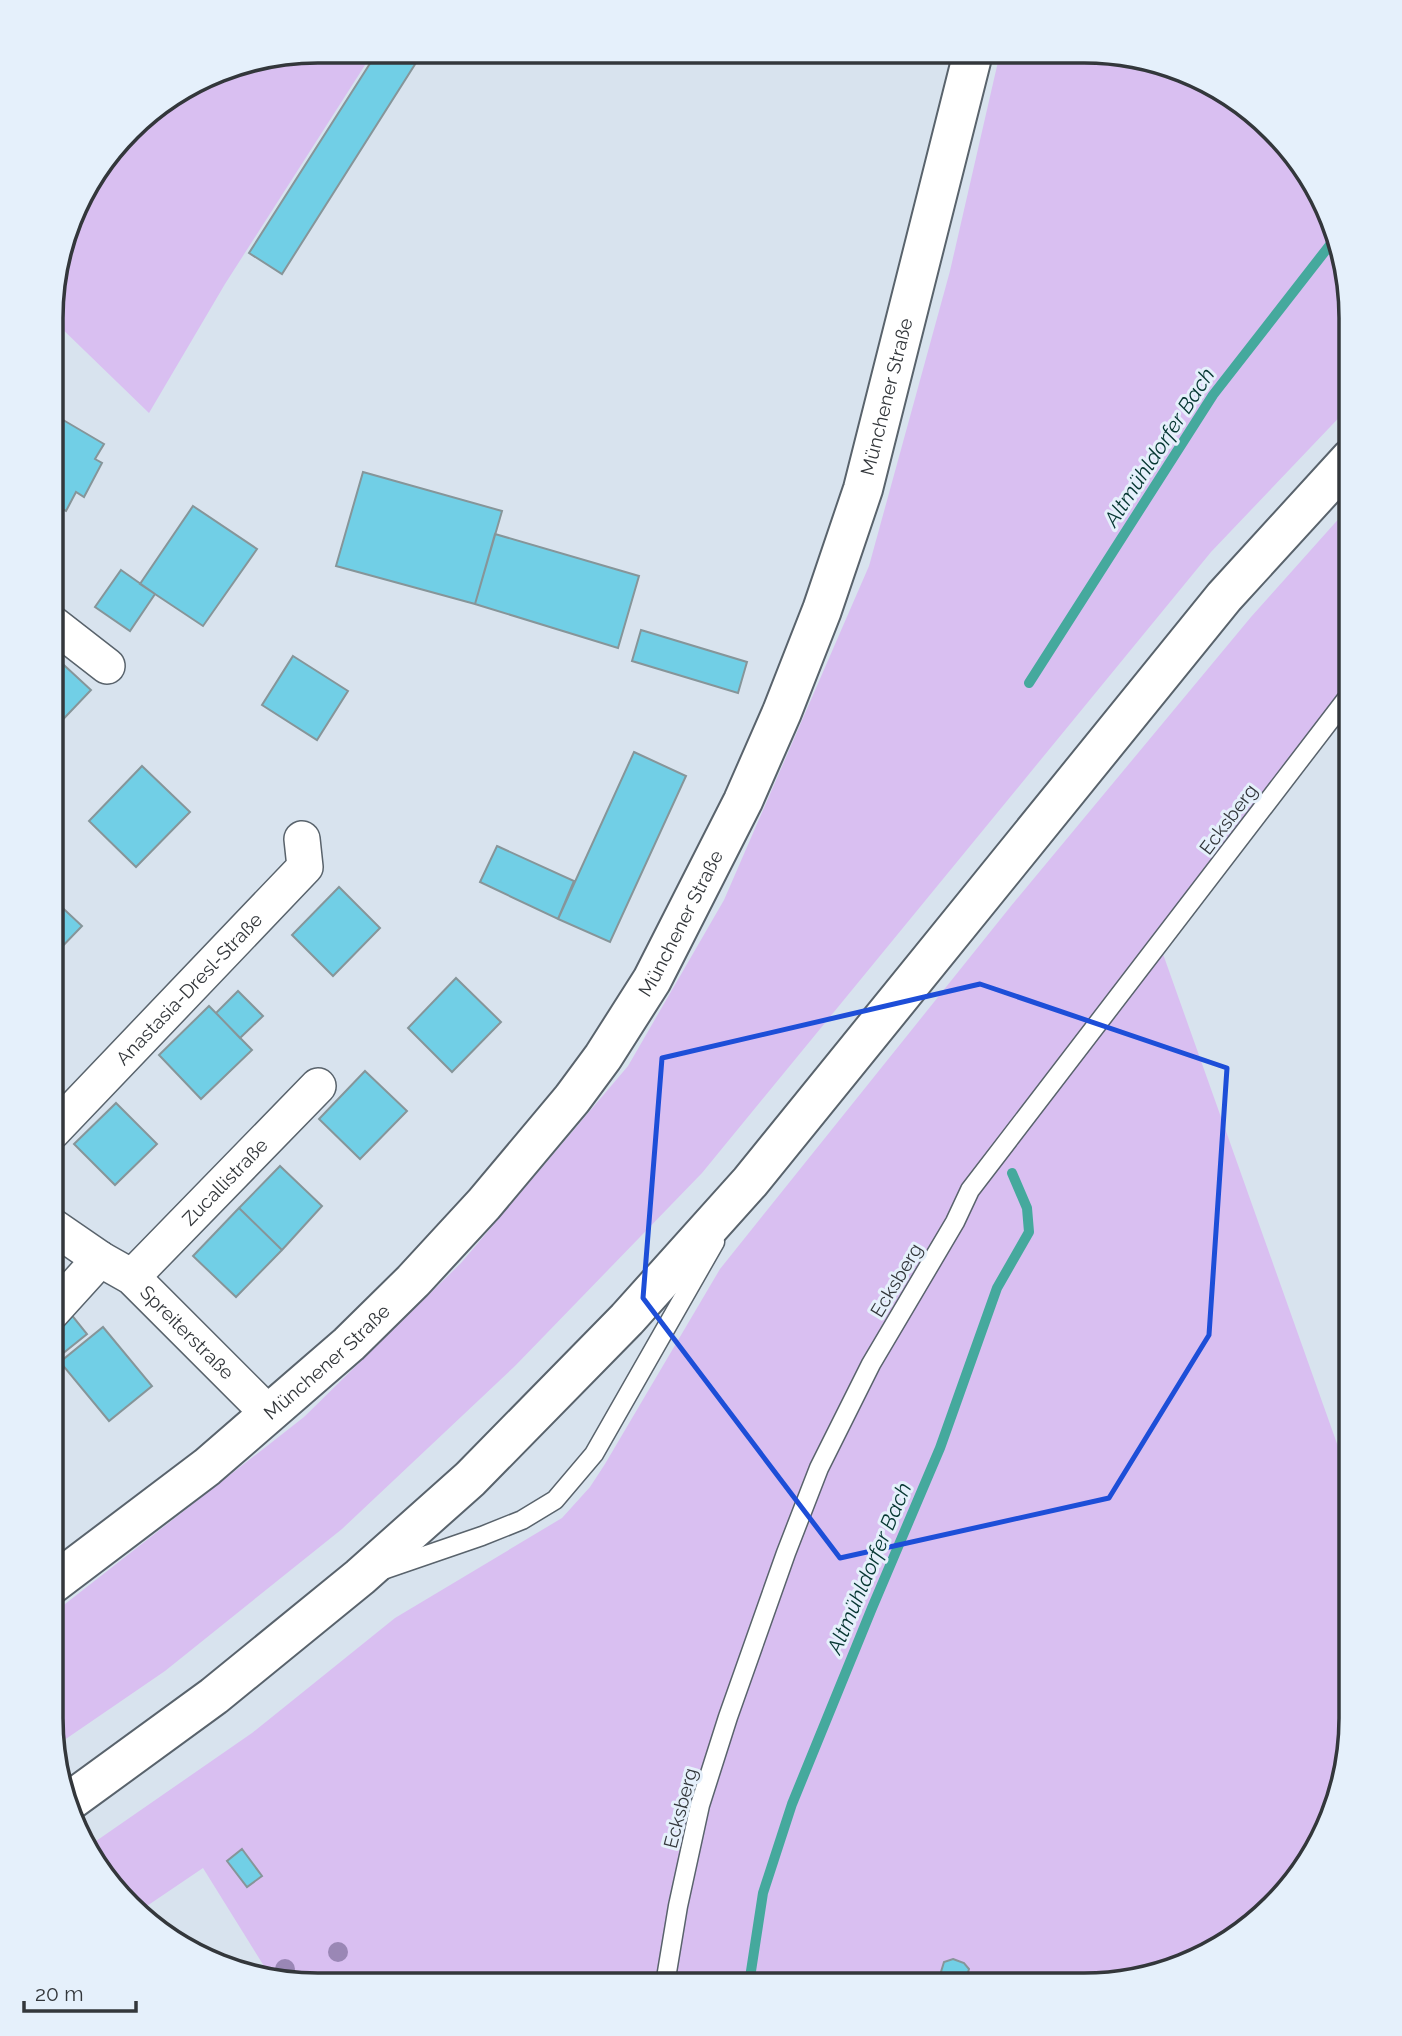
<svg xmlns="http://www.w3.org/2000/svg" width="1402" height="2036" viewBox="0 0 1402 2036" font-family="Raleway,sans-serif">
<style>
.green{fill:#d9bff1}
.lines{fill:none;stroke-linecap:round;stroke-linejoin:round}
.stream{stroke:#45a99d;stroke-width:10}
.building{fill:#71cfe6;stroke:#869599;stroke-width:2}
.lane-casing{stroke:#59636c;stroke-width:21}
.street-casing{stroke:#59636c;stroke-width:38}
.secondary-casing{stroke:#59636c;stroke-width:42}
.lane{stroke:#fff;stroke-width:18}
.street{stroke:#fff;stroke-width:35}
.secondary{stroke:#fff;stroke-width:38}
.tree{fill:#9a87b5}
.marked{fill:none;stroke:#1d4ed8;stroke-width:5;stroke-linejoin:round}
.labels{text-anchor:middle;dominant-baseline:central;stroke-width:6;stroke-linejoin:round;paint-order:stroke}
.street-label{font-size:19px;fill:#33373b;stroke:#e5f0fb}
.water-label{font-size:21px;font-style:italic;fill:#053631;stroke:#e5f0fb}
.rim{fill:none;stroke:#33373b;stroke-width:3.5}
</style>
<rect width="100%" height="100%" fill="#d8e3ee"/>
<!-- green -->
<path class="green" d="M318,51h56l-149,233 -76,129 -96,-93v-37l33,-98 56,-68 90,-52z
M1000,53h119l67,18 60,35 78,94 27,118v87l-140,147 -509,621 -187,193 -173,163 -177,142 -108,74 -6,-27v-103l253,-198 157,-154 167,-197 96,-166 145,-334 81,-295z
M1351,505v175l-180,239 -159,231 151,-196 188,529v253l-14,68 -31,63 -46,52 -58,39 -118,27 -800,-2 -12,-4 -69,-111 -65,44 -21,-18 -31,-46 166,-115 143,-115 167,-100 28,-31 15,-23 115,-195 291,-363 240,-289z"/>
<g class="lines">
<!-- stream -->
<path class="stream" d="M1029,683l184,-288 120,-154
M749,1984l14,-91 29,-89 80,-196 68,-160 57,-160 32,-56 -2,-24 -15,-35"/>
</g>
<!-- building -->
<path class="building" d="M378,51h30l11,7 -137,216 -33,-21z
M53,414l51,30 -9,15 7,4 -18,34 -8,-5 -10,19 -13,-7z
M363,472l139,39 -27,93 -139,-38z
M193,506l64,43 -54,77 -63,-42z
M495,534l144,42 -21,72 -143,-44z
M121,570l34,24 -25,37 -35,-24z
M641,630l106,32 -9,31 -106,-32z
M52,654l39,36 -39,41z
M293,656l55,35 -31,49 -55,-35z
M634,752l52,24 -76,166 -52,-23z
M142,766l48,46 -54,55 -47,-46z
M497,846l77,35 -16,38 -78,-37z
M339,887l41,41 -47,48 -41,-41z
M52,898l30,28 -28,29 -2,-2z
M456,978l45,44 -49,50 -44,-44z
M238,991l25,25 -23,22 -24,-25z
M209,1006l43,44 -51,49 -42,-44z
M365,1071l42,40 -47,48 -41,-40z
M116,1103l41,41 -42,41 -41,-41z
M280,1166l42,40 -40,44 -43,-42z
M239,1208l43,42 -46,47 -43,-41z
M70,1313l17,21 -36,29v-34z
M103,1327l49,59 -43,35 -49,-59z
M242,1849l20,27 -15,11 -20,-26z
M953,1959l11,4 5,6 -5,16h-27l7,-23z"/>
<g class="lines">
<!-- lane casing -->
<g class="lane-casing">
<path id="lane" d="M383,1570l99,-34 40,-16 33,-20 39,-46 121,-212
M665,1984l13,-78 22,-101 28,-88 58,-164 33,-85 52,-104 84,-142 15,-32 381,-497"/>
</g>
<!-- street casing -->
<g class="street-casing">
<g id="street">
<path d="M53,624l54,42"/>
<path id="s1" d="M52,1132l253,-265 -3,-28"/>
<path id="s2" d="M52,1226l48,33 32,18 137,137"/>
<path id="s3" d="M132,1277l186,-191"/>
<path d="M51,1313l49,-54"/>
</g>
</g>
<!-- secondary casing -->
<g class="secondary-casing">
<g id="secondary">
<path id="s4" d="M51,1585l156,-118 142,-123 64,-63 71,-77 88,-105 31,-42 49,-77 91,-179 39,-89 40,-102 41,-121 110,-436"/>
<path d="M70,1801l144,-105 146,-119 110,-98 157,-160 123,-137 474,-585 127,-139"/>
</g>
</g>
<!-- lane -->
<use href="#lane" class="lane"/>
<!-- street -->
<use href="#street" class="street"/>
<!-- secondary -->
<use href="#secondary" class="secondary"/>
</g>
<!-- trees -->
<g class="tree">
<circle cx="338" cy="1952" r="10"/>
<circle cx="285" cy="1969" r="10"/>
</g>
<!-- marked area -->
<path class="marked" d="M980,984l247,84 -18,267 -100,163 -269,60 -197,-260 19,-240z"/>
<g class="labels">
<!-- street labels -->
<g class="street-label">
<text stroke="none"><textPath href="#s4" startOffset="1489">Münchener Straße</textPath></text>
<text transform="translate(1228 819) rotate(-53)">Ecksberg</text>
<text stroke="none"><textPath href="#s4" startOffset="922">Münchener Straße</textPath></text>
<text stroke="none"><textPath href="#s1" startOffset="198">Anastasia-Dresl-Straße</textPath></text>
<text stroke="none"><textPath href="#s3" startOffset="133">Zucallistraße</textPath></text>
<text transform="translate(896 1280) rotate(-59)">Ecksberg</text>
<text stroke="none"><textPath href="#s2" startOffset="173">Spreiterstraße</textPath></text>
<text stroke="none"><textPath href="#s4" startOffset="355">Münchener Straße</textPath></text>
<text transform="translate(680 1808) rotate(-75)">Ecksberg</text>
</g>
<!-- water labels -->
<g class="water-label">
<text transform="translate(1159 447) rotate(-57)">Altmühldorfer Bach</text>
<text transform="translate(869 1568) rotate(-67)">Altmühldorfer Bach</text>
</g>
</g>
<!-- crop -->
<path d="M0 0H1402V2036H0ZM318 63H1084A255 255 0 0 1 1339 318V1718A255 255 0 0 1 1084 1973H318A255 255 0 0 1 63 1718V318A255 255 0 0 1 318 63Z" fill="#e5f0fb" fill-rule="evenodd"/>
<path class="rim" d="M318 63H1084A255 255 0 0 1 1339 318V1718A255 255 0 0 1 1084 1973H318A255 255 0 0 1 63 1718V318A255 255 0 0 1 318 63Z"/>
<!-- scale -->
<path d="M24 2001v10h112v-10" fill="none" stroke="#33373b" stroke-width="3.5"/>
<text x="35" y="2001" font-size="21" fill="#33373b" stroke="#e5f0fb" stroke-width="5" paint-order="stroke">20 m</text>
</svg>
